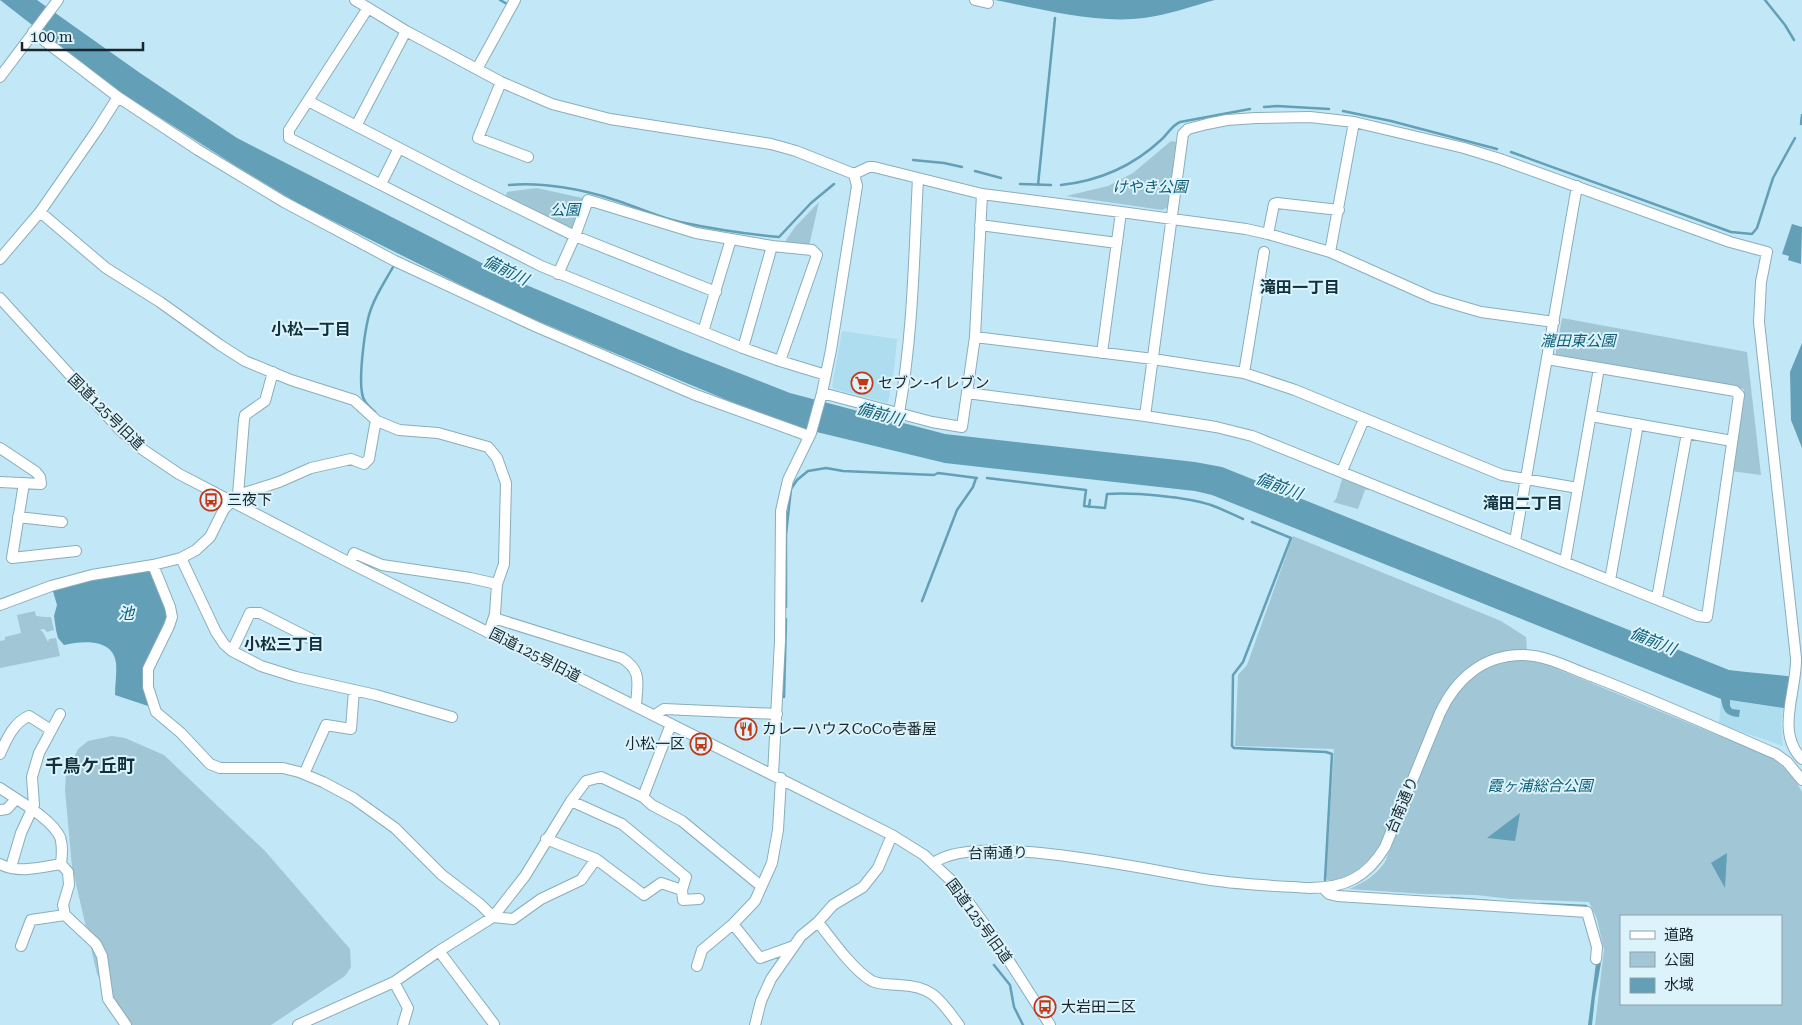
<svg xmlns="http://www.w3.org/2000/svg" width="1802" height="1025" viewBox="0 0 1802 1025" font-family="'Roboto Serif','Noto Sans JP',serif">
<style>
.built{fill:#aeddef}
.green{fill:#a1c7d6;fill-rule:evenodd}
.water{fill:#639fb6}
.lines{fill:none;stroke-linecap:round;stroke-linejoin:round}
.stream{stroke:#639fb6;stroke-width:2.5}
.minor-casing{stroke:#89adbb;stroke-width:12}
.minor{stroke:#fff;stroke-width:10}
.labels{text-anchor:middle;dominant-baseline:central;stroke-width:4;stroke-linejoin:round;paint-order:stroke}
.park-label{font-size:15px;font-style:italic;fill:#0c5d75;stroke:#dcf3fc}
.poi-label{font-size:15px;fill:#18272d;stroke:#dcf3fc;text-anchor:start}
.street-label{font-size:15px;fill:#18272d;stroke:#dcf3fc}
.water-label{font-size:16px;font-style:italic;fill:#116178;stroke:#dcf3fc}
.neighbourhood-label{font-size:16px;font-weight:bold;fill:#0f323e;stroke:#dcf3fc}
.quarter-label{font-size:18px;font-weight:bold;fill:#0f323e;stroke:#dcf3fc}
</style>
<rect width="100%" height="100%" fill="#c2e8f7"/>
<!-- built -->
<path class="built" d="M842,331l55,8 -3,31 -6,33 -54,-14 -2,-3z
M1721,699l62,9 -2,16 2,22 -64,-22z"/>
<!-- green -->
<path class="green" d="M1171,141l6,1 -8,65 -7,3 -96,-14 42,-10 25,-13z
M537,188l50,11 -13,29 -4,1 -65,-31 2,-6z
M819,202l-10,44 -25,-3 11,-16z
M1562,318l185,34 14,123 -30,-4 13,-82 -189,-32z
M1344,473l33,16 -12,1 -7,19 -25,-7 3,-3z
M1293,536l208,85 25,16 1,14c-40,0 -63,13 -85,46 -15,36 -30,71 -45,106 -7,17 -11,35 -22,49 -10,14 -30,29 -48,28l-1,-3 8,-128 -99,-3 3,-71 9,-10z
M35,611l1,5 9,1h6l3,13 -7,2 -3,-3 -4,1 3,2 5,10 1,-3 7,-1 4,18 -60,12v-27l5,-1v-3l16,-4 -4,-18z
M1509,661h28l13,5 221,91 21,17 10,18v233h-207l9,-75 -7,-31 -8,-17 -78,-3 -35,-4 -52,-1 -75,-5c16,-7 26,-13 36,-27l65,-159c16,-23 31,-35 59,-42zM1621,916h160v88h-160z
M112,736l13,2 39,17 101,96 85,98 1,18 -6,9 -74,49h-151l-23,-51 -25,-107 -7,-77 1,-16 12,-25 10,-8z"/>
<!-- water -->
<path class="water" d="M0,0h37l103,73 97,65 280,143 163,69 110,43 155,41 250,28 27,5 507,203c23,3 46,4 70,8l-4,29 -12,1 -53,-8v6l2,3 8,1 -1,7c-13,-1 -16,-6 -18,-18l-509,-204 -17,-4 -250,-28 -145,-35 -35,-12 -256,-107 -210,-105 -63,-38 -124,-79z
M995,0h220c-23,6 -47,15 -71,18 -48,6 -102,-9 -149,-18z
M1792,224l10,3 -1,37 -13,-4 1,-4 -7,-2z
M1802,343v105l-11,-28 -1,-48z
M152,567l18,50 -24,52 5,38 -36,-12c0,-10 2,-22 1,-32 -3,-25 -34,-22 -52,-18l-6,-7 -2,-8 -2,-14 3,-11 -5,-17z
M1520,813l-5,28 -28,-3z
M1727,853l-2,35 -14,-25z
M1596,963h5l-6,34 -3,28h-4z"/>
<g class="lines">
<!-- stream -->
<path class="stream" d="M500,0l7,4
M1765,0l20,25 9,15
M1264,107l13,-1 52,3
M1343,111l48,10 106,28
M1801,124l1,-9
M1511,152l220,80 21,2 5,-6 16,-50 22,-40
M913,160l31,3 18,4
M975,171l26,7
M1020,184l31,1
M509,185c33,-3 74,4 106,15 22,7 43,17 65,22 33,7 66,12 99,15l32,-34 23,-19
M1038,185l17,-167
M1061,185c37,-4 72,-19 100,-45 7,-6 10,-14 19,-18l70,-13
M375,412c-6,-6 -12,-10 -13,-19 -3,-16 2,-57 6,-74 4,-18 16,-36 25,-52
M987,478l99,12 -2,16 21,2 2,-14c26,-2 80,3 104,11 11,4 21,9 32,14
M1089,507l1,-7
M1252,522l39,16 -48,124 -10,13 -1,71 2,2 92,4 6,2 -7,126
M922,601l35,-91 16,-23 3,-9
M786,607v-73l5,-45 6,-9 11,-9 18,-3 17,3 91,4 4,-2 39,5
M784,697l2,-78
M1451,898l37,3
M1541,904l45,2
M994,965l16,20 4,22 9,18"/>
<!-- minor casing -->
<g class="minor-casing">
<path id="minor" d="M355,0l51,31 95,51 51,22 58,15 161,25 25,7 58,23 3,12 -26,164 -9,43 -11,40 -23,47 -7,31 -1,130 -7,134
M975,0l13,3
M368,8l-79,122v8l252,128 202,82 37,13 46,14
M33,32l85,65 80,53 86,52 111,59 142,66 156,67 116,42
M477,69l38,-69
M0,77l58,-77
M501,82l-23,56 50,19
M308,101l151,78 116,57 141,56
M356,126l50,-95
M854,174l15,-7h5l108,27 139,18 125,17 22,5 62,18 103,46 48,14 73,10
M381,184l18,-36
M40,212l66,56 54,34 60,43 25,16 46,19 63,20 23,21 22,9 39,3 50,14 9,11 9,25 -2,81 -7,20 -2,30 -6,18
M980,225l137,18
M1268,234l6,-30 3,-1 62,7
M1330,252l24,-130
M0,259l40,-47 57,-82 21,-33
M558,274l17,-38 13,-36 108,33 76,13 40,4 5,5 -37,106
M0,298l120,132 22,19 37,25 171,89 542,272 32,20 32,30 39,54 55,86
M703,332l28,-93
M975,337l178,22 91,14 51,17 207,85 76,13
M743,348l29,-102
M1102,353l19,-141
M1244,373l20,-121
M822,393l110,29 30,5 13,-90 7,-143
M967,393l178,23 71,11 36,9 446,180 9,1 32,-222 -4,-4 -188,-32
M899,413c14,-78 15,-157 19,-235
M1145,416l38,-282 5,-5 19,-5 20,-4 29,-2 54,-1 44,5 110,26 36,11 230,83 37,10 -6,30 -2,40 37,336c1,33 -21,74 6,101
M1591,416l141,25
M0,448l36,24 4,5 1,7 -41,-2
M1342,471l22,-52
M24,483l-12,75 64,-7
M238,495l6,-75 1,-5 20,-14 8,-29
M18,517l44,5
M1515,541l62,-355
M181,558l35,74 8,12 8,7 29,15 35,11 80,18 76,22
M1565,562l34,-194
M350,563l4,-10 28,12 88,13 27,6
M153,565l17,42 2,10 -3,9 -21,43v18l8,25 25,21 29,31 10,4h63l16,4 24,10 30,16 42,30 47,47 38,29 13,13 20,2 28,-20 40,-19 15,-21
M1610,580l28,-156
M1657,598l30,-165
M0,605l51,-19 41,-11 61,-10 28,-7 15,-8 14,-13 14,-28 14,-14 41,-13 32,-14 40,-9 13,5 5,-5 6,-34 2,-4
M494,618l128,40c21,13 15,26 14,48
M232,651l18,-38h10l57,29
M655,715l9,-6 113,5
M0,754c6,-14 14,-32 29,-38l22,14
M304,774l22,-49 25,4 3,-39
M0,788c17,12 51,30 60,49 3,9 2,18 1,27
M643,797l28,-73
M571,801l51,23 64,53 -4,13
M0,810l7,-1 9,-10
M546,839l50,20 48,36 17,-12 21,7 1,10 16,-1
M934,863c42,-33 221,9 277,17 33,5 66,6 99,8 35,0 57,-11 75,-41l55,-134c16,-34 43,-58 82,-58 25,0 49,14 72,22 62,24 122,51 182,77l11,8 15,18
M0,864c18,10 42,3 61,0l7,8 1,13 -6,20 2,10 31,29 6,12 6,43 18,26
M11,867l10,-34 13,-28 -2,-28 7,-24 21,-39
M1323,888l6,6 8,2 250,16 10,35 -1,12
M818,922c13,17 36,49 54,59 8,4 18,3 27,4 34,1 41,15 60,40
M733,924l27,34 34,-12
M21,946l10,-26 34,-5
M439,951l55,73
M697,966l5,-16 31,-26 22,-23 17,-38 6,-33 3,-52
M394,982l14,26 -5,17
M298,1025l96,-43 45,-31 54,-34 32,-41 46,-75 15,-20 15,-4 42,20 9,8 30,16 79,65
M755,1025l6,-24 10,-22 30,-43 17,-14 15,-17 30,-18 15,-19 14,-33"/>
</g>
<!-- minor -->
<use href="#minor" class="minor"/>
</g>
<!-- icons -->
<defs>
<g id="supermarket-ring" transform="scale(1.125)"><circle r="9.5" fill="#dcf3fc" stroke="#c23816" stroke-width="1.5"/><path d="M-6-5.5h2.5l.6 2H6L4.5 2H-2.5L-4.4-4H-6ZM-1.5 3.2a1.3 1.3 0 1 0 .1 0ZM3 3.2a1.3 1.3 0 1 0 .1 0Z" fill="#c23816"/></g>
<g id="bus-ring" transform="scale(1.125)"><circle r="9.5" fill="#dcf3fc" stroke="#c23816" stroke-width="1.5"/><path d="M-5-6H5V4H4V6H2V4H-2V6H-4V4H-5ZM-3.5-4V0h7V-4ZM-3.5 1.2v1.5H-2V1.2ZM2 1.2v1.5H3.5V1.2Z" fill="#c23816"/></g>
<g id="restaurant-ring" transform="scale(1.125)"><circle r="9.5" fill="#dcf3fc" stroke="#c23816" stroke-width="1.5"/><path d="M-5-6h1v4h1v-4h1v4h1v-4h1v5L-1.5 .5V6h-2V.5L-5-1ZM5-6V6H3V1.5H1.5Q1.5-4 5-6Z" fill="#c23816"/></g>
</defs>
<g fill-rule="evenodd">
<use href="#supermarket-ring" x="862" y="383"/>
<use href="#bus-ring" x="211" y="500"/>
<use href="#restaurant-ring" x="746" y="729"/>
<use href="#bus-ring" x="701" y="744"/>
<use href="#bus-ring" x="1045" y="1007"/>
</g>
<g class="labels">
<!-- park labels -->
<g class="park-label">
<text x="1150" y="187">けやき公園</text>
<text x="565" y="210">公園</text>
<text x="1578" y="341">瀧田東公園</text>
<text x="1540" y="786">霞ヶ浦総合公園</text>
</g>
<!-- poi labels -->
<g class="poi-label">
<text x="878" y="383">セブン-イレブン</text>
<text x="227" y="500">三夜下</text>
<text x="762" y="729">カレーハウスCoCo壱番屋</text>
<text x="685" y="744" text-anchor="end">小松一区</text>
<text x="1061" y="1007">大岩田二区</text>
</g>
<!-- street labels -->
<g class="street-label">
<text transform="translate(106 412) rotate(45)">国道125号旧道</text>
<text transform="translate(535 655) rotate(27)">国道125号旧道</text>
<text transform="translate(1402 805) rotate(-67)">台南通り</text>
<text transform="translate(998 853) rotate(-1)">台南通り</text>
<text transform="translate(979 921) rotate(54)">国道125号旧道</text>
</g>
<!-- water labels -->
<g class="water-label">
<text transform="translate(506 270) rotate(26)">備前川</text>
<text transform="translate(880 414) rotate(15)">備前川</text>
<text transform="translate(1279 486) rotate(21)">備前川</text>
<text x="126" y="613">池</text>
<text transform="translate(1653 641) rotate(22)">備前川</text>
</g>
<!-- neighbourhood labels -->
<g class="neighbourhood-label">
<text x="1300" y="287">滝田一丁目</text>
<text x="311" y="329">小松一丁目</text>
<text x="1523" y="503">滝田二丁目</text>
<text x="284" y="644">小松三丁目</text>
</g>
<!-- quarter labels -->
<g class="quarter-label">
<text x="90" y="765">千鳥ケ丘町</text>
</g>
</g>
<!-- legend -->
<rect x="1620" y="915" width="162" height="90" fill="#dcf3fc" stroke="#8ea1a9"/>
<rect x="1630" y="931" width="25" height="8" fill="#ffffff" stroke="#8ea1a9"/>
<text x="1664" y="940" font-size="15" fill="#18272d">道路</text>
<rect x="1630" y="952" width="25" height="15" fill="#a1c7d6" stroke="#8ea1a9"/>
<text x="1664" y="965" font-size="15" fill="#18272d">公園</text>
<rect x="1630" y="978" width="25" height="15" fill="#639fb6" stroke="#8ea1a9"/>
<text x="1664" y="990" font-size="15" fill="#18272d">水域</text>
<!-- scale -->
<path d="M22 42v8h121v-8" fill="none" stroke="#18272d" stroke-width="2.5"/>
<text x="30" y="42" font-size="15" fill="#18272d" stroke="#dcf3fc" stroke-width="4" paint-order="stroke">100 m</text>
</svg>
